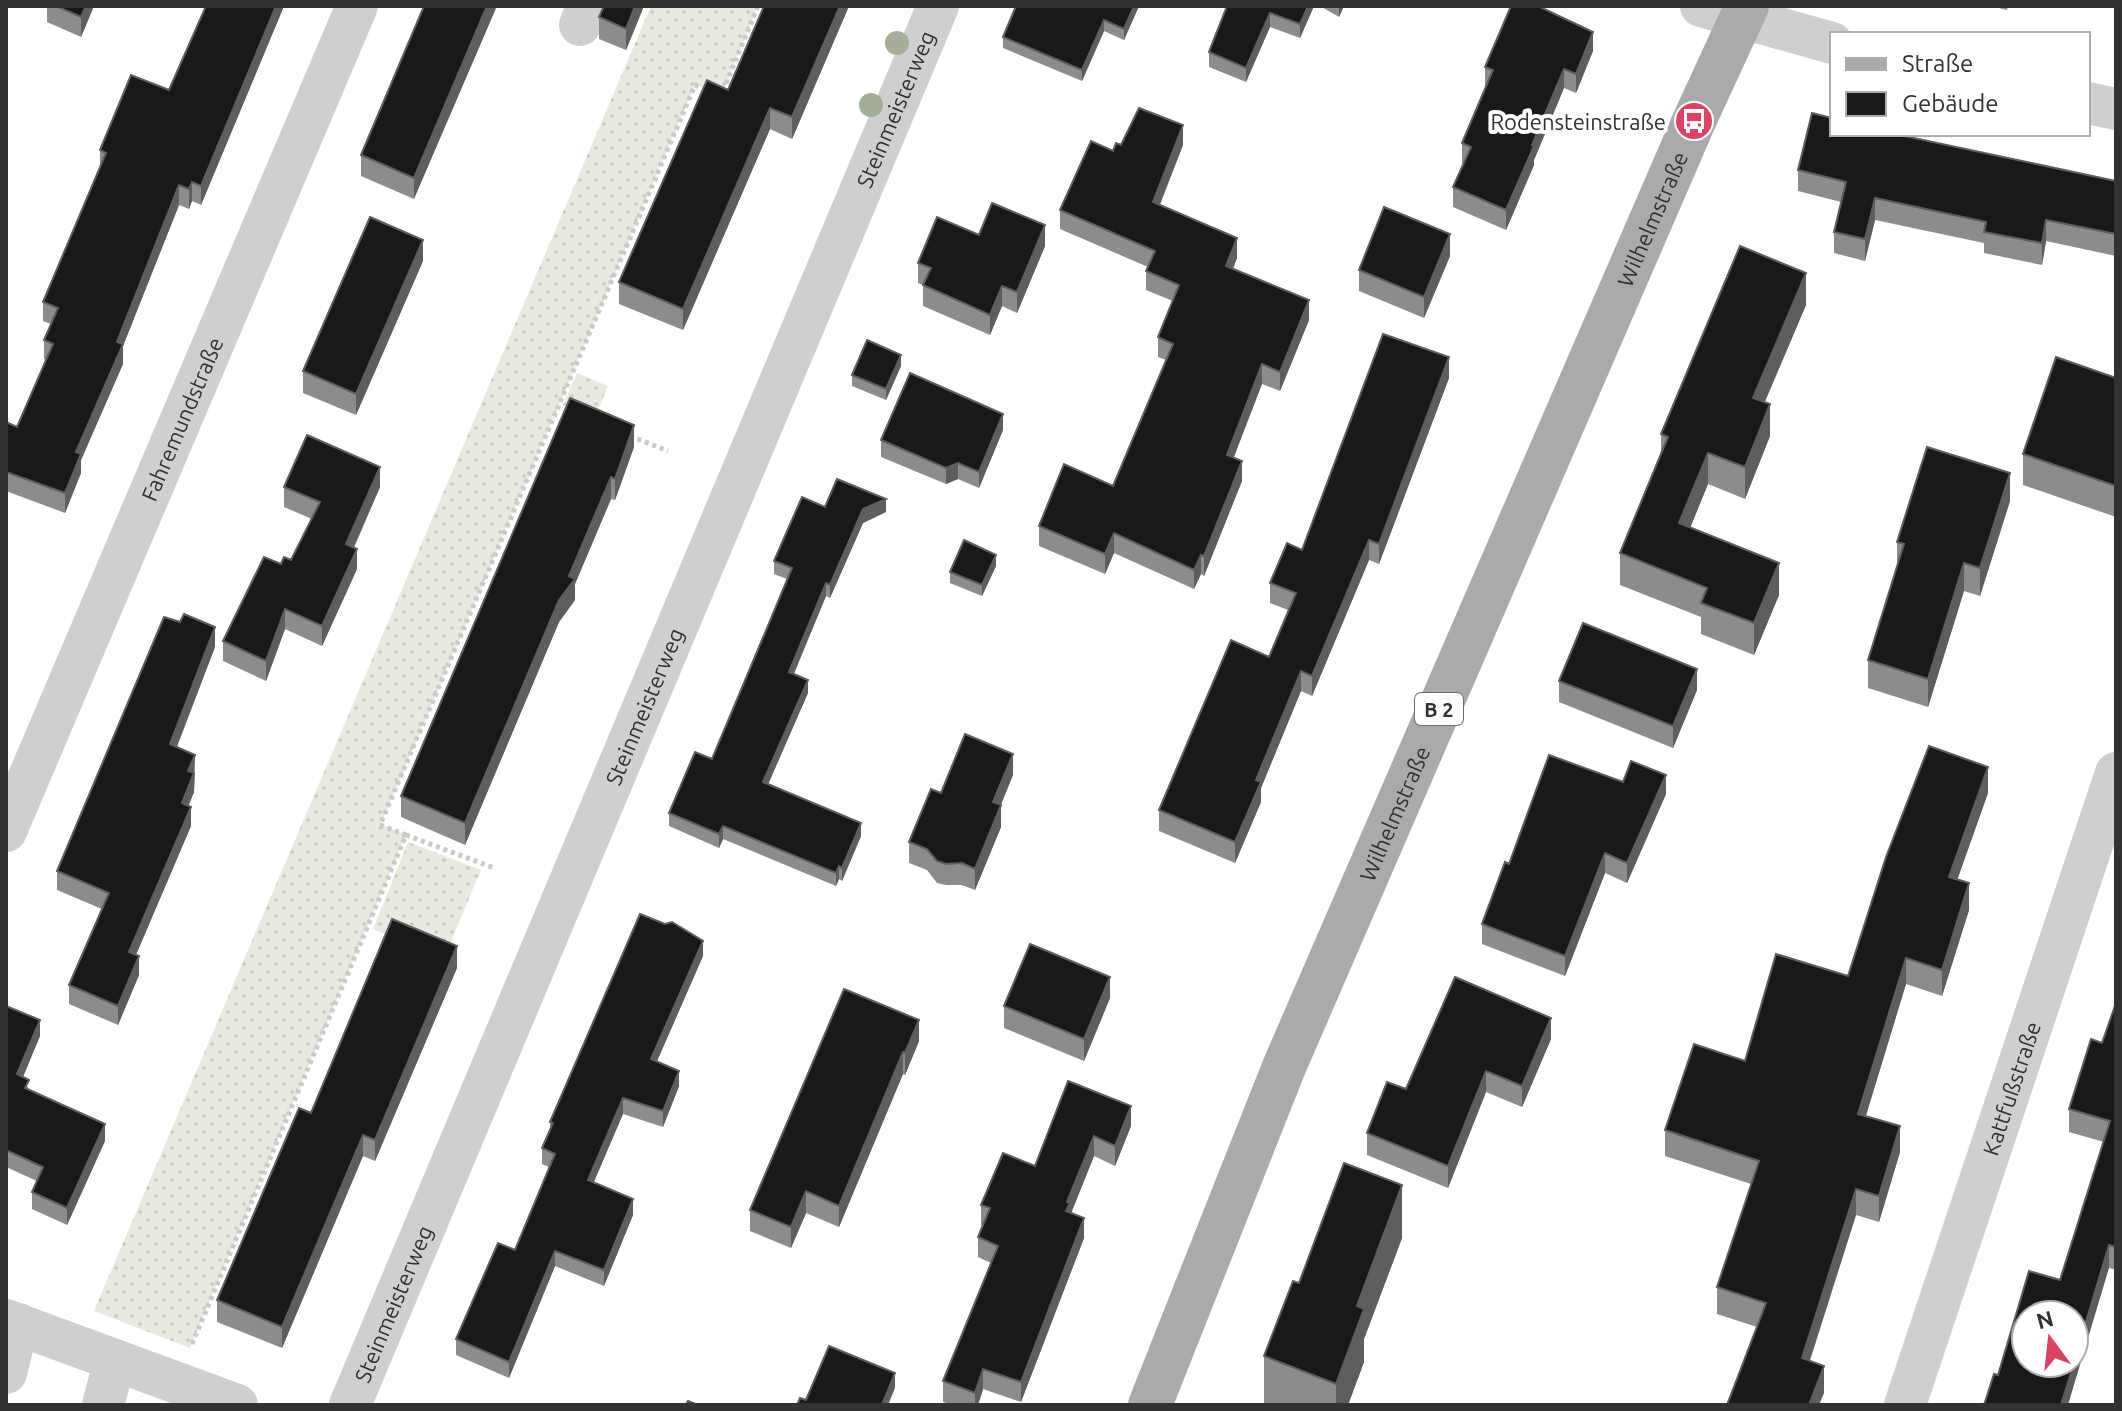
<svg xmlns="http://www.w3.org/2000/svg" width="2122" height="1411" viewBox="0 0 2122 1411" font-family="Ubuntu,sans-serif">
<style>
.garden{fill:url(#garden-dots)}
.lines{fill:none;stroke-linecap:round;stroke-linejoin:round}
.path{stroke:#c9c9c9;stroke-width:5;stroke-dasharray:4 4;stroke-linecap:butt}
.minor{stroke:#cfcfcf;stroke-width:42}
.major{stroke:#aaa;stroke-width:44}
.tree{fill:#a5ae96}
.wall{fill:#8c8c8c}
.shaded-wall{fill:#5e5e5e}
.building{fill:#191919;stroke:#5e5e5e;stroke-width:2}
.labels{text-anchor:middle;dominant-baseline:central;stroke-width:8;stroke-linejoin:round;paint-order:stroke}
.shield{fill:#fff;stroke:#707070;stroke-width:2}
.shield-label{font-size:20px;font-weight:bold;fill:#323232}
.street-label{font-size:22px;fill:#323232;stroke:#fff}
.poi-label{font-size:22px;fill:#323232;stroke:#fff;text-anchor:end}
</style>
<defs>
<pattern id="garden-dots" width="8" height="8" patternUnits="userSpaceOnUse" patternTransform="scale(2)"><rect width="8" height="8" fill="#e7eade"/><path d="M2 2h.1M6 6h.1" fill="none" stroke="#c7c9bf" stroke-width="1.8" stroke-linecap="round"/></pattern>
</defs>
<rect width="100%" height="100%" fill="#fff"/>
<!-- garden -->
<path class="garden" d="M651,6h107l-36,89 -27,-10 -314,739 25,11 -216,513 -96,-37z
M577,373l31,13 -13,32 -32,-13z
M408,842l73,28 -37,88 -71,-29z"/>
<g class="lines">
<!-- path -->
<path class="path" d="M723,91l35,-85
M630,436l38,15
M406,835l88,33
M192,1344l214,-509 -26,-10 315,-740 13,5"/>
<!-- minor -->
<g class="minor">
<path d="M1701,6l131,37"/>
<path d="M580,25l7,-19"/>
<path d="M2088,103l28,6"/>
<path id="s1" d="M6,831l351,-825"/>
<path d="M6,1320l231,85"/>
<path d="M6,1373l12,-49"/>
<path d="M103,1405l12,-45"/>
<path id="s2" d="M350,1405l588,-1399"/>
<path id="s3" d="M1905,1405l211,-632"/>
</g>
<!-- major -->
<path class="major" id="s4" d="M1150,1405l134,-338 410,-946 53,-115"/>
</g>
<!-- trees -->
<g class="tree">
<circle cx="897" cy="43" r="12"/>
<circle cx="871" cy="105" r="12"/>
</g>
<!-- wall -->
<path class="wall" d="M47,6h47l-13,31 -34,-15z
M206,6h78l-83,199 -9,-4 -3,8 -10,-4 -56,141v18l-42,96v13l-16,40 -59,-22v-69l11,5 29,-67 -2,-1v-19l7,-16 -8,-3v-19l57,-135v-17l69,-60z
M424,6l-10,193 -53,-23v-21z
M604,6h40l-18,44 -27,-11v-22z
M764,6h85l-57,133 -22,-10 -87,201 -64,-26v-22l109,-192z
M1139,6l-15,34 -20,-9 -22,50 -79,-33v-11z
M1227,6h87l-14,32 -30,-11 -24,55 -37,-15v-15z
M1320,6h24l-5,11z
M1990,6h18l-1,4z
M1593,51l-17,42 -12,-5 -30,72v5l-28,65 -53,-23v-20l11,-24h-2v-20l24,-56 -1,-1v-19z
M1923,141l193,40v75l-70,-15 -4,24 -58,-12v-10l-109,-23 -10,41 -31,-8v-21l7,-30 -43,-11v-21z
M1121,145h62l-23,60 77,53 -4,11 76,51 -29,71 -18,-7 -28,73 8,24 -38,95 -3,-2 -7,15 -80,-36 -9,21 -66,-28v-20l74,-40 53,-126 -8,-3v-20l15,-36 -27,-11v-19l2,-4 -88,-38v-19l53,-59z
M979,235l66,11 -28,67 -15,-7 -12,29 -67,-29v-21l-5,-2v-20z
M1450,256l-26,62 -65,-27v-21z
M423,261l-67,154 -53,-22v-22z
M1806,305l-41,97 5,34 -25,63 -37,-15 -18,44 89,67 -25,60 -53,-21v-17l-81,-32v-32l41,-100v-19z
M901,366l-15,34 -34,-14v-11z
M1449,378l-70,186 -10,-4 -57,136 -11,-5 -40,97v14l-26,61 -76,-32v-21l110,-153 19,-47 -18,-7v-20l32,-33z
M2116,378v139l-93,-32v-31z
M570,398l64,49 -19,53 -4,-1 -36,85v16l-16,22 -94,223 -64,-28v-21z
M1003,430l-24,58 -21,-9 -12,5 -65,-27v-17z
M284,487h96l-26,61 3,21 -35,77 -37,-17 -19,52 -43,-20v-20l58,-77 10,-4 21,-41 -28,-12z
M2010,501l-30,95 -16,-5 -36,116 -60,-19v-28l29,-91v-27z
M886,512l-23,11 -33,75 -4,-2 -32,78 14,19 -40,91 93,52 -19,45 -3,-2 -3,7 -113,-47 -4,9 -50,-22v-13l43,-54 75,-180 -13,-5v-13z
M996,566l-14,30 -32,-13v-11z
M215,647l-38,100 18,27 -1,18 -6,14 3,20 -55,129 3,20 -21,50 -49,-21v-19l33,-76 -45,-19v-19z
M1559,681l138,9 -24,58 -114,-46z
M1013,775l-12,30v22l-26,63 -13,-5h-16l-9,-2 -10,-13 -18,-7v-21l32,-49z
M1623,782l43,12 -39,89 -22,-10 -40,103 -83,-32v-20l27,-60z
M1988,793l-31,87 12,30 -27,86 -36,-12 -40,132 34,36 -21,70 -23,-7 -46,146 14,32 -67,-66 -40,-13v-27l34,-103 -86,-28v-26l80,-69 103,-85z
M703,956l-46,105 22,25 -16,41 -40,-13 -30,68 40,33 -29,71 -49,-20 -46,112 -53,-23v-16l59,-89 34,-83 -7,-3v-16l8,-19v-7z
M457,968l-82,193 -12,-5 -81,192 -65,-26v-22l94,-187z
M844,989l75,52 -14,34 -2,-1 -64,153 -33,-14 -15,35 -41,-17v-21z
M1110,998l-26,63 -80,-33v-22z
M2116,1003v267l-7,-2 -111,107 62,-95 44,-138 -35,-10v-23l33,-66z
M6,1006l34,30 -17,41 6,13 76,51 -38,84 -35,-16v-17l5,-11 -31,-14z
M1551,1039l-29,68 -36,-15 -38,96 -81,-33v-22l39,-44z
M1068,1081l63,45 -16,40 -21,-10 -23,57 13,25 -63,164 -38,-13 -5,16h-25l-10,-3v-21l48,-118 -13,-6v-20l4,-12h-1v-20l54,-39z
M1402,1238l-38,101v23l-16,43h-84v-49l35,-73z"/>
<!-- shaded-wall -->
<path class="shaded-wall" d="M86,6h8l-13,31v-20z
M276,6h8l-83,199v-19z
M487,6h10l-83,193v-21z
M635,6h9l-18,44v-21z
M840,6h9l-57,133v-22z
M1134,6h5l-15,34v-11z
M1308,6h6l-14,32v-14z
M1339,6h5l-5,11z
M1270,13v14l-24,55v-14z
M1104,20v11l-22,50v-11z
M1593,32v19l-17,42v-19z
M1564,69v19l-30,72v5l-28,65v-20l26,-65z
M770,108v21l-87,201v-21z
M1183,125v20l-30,76v-19z
M192,182v19l-3,8v-20z
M179,185v20l-56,141v18l-42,96v13l-16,40v-20l11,-41 41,-110z
M1875,198v22l-10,41v-22z
M2046,220v21l-4,24v-22z
M1045,225v21l-28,67v-21z
M1450,234v22l-26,62v-21z
M1237,238v20l-11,28v-20z
M423,240v21l-67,154v-21z
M1806,273v32l-53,124v-31z
M1002,286v20l-12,29v-20z
M1309,300v20l-29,71v-19z
M901,355v11l-15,34v-11z
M1449,357v21l-70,186v-20z
M1262,364v20l-35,90v-19z
M1770,404v32l-25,63v-32z
M1003,414v16l-24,58v-16z
M634,425v22l-19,53v-21z
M1708,453v31l-29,71v-32z
M1242,461v20l-38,95v-20z
M958,463v16l-12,5v-16z
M380,467v20l-34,77v-20z
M2010,473v28l-30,95v-28z
M611,477v22l-36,85v16l-16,22 -94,223v-22z
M886,499v13l-23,11 -33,75v-13l33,-76z
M1114,533v20l-9,21v-20z
M1369,540v20l-57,136v-20z
M357,549v20l-35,77v-20z
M996,555v11l-14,30v-11z
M1201,555v19l-7,15v-19z
M1779,563v32l-25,60v-32z
M1964,563v28l-36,116v-28z
M826,583v13l-37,89v-13z
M285,609v20l-19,52v-20z
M215,627v20l-45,117v-20z
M1697,669v21l-24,58v-22z
M1301,671v20l-40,97v14l-26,61v-21l21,-62z
M808,680v13l-45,103v-14z
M1013,754v21l-20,48v-21z
M195,755l-1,37 -12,30v-19l6,-32z
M1988,767v26l-39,110v-26z
M1666,775v19l-39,89v-20z
M1001,805v22l-26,63v-21z
M191,807v19l-62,145v-19z
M861,823v13l-19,45v-13z
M723,826v13l-4,9v-14z
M1605,853v20l-40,103v-20z
M839,866v13l-3,7v-13z
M1969,883v27l-27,86v-26z
M703,941v15l-52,119v-16z
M457,946v22l-82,193v-21z
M139,956v19l-21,50v-19z
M1906,958v26l-48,157v-27z
M1110,977v21l-26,63v-22z
M1551,1018v21l-29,68v-21z
M40,1020v16l-23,55v-17z
M919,1020v21l-14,34v-22z
M903,1052v22l-64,153v-21z
M679,1071v15l-16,41v-16z
M1486,1071v21l-38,96v-22z
M623,1098v16l-35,82v-16z
M1131,1106v20l-16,40v-20z
M105,1124v17l-38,84v-17z
M1900,1126v26l-21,70v-26z
M363,1135v21l-81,192v-21z
M1094,1136v20l-24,60 -4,-5 1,-9z
M1402,1185v53l-38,101v23l-16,43h-12v-21l21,-78z
M1856,1189v26l-54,169v-26z
M806,1191v22l-15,35v-21z
M633,1199v16l-29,71v-16z
M1084,1218v20l-63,164v-20z
M2109,1245v23l-41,137h-7z
M555,1251v15l-46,112v-16z
M1824,1366v27l-5,12h-10z
M983,1369v20l-5,16h-3v-12z
M895,1373v15l-7,17h-6z"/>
<!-- building -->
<path class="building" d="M56,6h30l-5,11z
M206,6h70l-75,180 -9,-4 -3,7 -10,-4 -62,157 6,2 -47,108 5,2 -16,39 -59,-21v-50l11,5 36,-83 -9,-4 14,-32 -15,-6 63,-149 -6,-3 31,-75 38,15z
M424,6h63l-73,172 -53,-23z
M604,6h31l-9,23 -27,-12z
M764,6h76l-48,111 -22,-9 -87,201 -64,-27 88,-202 21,10z
M1016,6h118l-10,23 -20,-9 -22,50 -79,-33z
M1227,6h81l-8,18 -30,-11 -24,55 -37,-16z
M1511,6h27l55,26 -17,42 -12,-5 -32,76 2,1 -28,64 -53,-23 18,-40 -9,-4 31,-73 -8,-3z
M1139,108l44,17 -30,77 84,36 -11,28 83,34 -29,72 -18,-8 -35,91 15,6 -38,95 -3,-1 -7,15 -80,-37 -9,21 -66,-28 25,-62 49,22 60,-142 -15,-7 21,-52 -33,-14 9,-20 -95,-41 31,-69 22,10 3,-8 5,2z
M1812,113l20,5v16h63l221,47v53l-70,-14 -4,23 -58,-11 2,-10 -111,-24 -10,41 -31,-7 12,-50 -48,-12z
M992,203l53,22 -28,67 -15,-6 -12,29 -67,-30 8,-17 -13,-5 19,-46 42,18z
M1384,207l66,27 -26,63 -65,-27z
M370,217l53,23 -67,154 -53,-23z
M1740,246l66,27 -53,125 17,6 -25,63 -37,-14 -29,70 100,40 -25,60 -53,-20 6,-15 -87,-35 48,-116 -7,-3z
M1383,334l66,23 -70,187 -10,-4 -57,136 -11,-5 -45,109 5,2 -26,60 -76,-32 72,-170 38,17 27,-64 -26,-10 17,-40 15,7z
M867,340l34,15 -15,34 -34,-14z
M2056,357l60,21v108l-93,-32z
M910,373l93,41 -24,58 -21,-9 -12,5 -65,-28z
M570,398l64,27 -19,54 -4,-2 -42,99 6,3 -16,21 -94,223 -64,-27z
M307,435l73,32 -34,77 11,5 -35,77 -37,-17 -19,52 -43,-20 41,-84 17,7 3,-7 7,3 29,-58 -36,-15z
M1927,447l83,26 -30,95 -16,-5 -36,116 -60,-19 36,-116 -7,-2z
M837,479l49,20 -23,10 -33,76 -4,-2 -37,89 19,8 -45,102 98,41 -19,45 -3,-2 -3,7 -113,-47 -4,8 -50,-21 26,-61 17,7 50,-119 30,-72 -18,-7 28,-64 23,10z
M964,540l32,15 -14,30 -32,-13z
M184,614l31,13 -45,117 25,11 -7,16 6,2 -12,30 9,4 -62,145 10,4 -21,50 -49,-21 40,-92 -52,-22 107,-254 16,5z
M1583,623l114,46 -24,57 -114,-45z
M965,734l48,20 -20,48 8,3 -26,64 -13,-6 -16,1 -9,-3 -10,-12 -18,-7 22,-53 10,4z
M1929,746l59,21 -39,110 20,6 -27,87 -36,-12 -48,156 42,12 -21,70 -23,-7 -54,169 22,8 -15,39h-82l39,-102 -49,-16 42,-126 -94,-31 29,-86 51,17 31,-107 72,22 38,-119z
M1549,755l74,27 8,-21 35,14 -39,88 -22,-10 -40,103 -83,-32 23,-62 4,2z
M640,914l25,10 7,-2 31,19 -52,118 28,12 -16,40 -40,-13 -35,82 45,19 -29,71 -49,-19 -46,111 -53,-23 42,-96 17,7 40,-96 -13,-6 11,-25 -3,-1z
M392,919l65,27 -82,194 -12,-5 -81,192 -65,-27 82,-192 12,5z
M1030,944l80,33 -26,62 -80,-33z
M1455,977l96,41 -29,68 -36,-15 -38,95 -81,-33 20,-51 19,7z
M844,989l75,31 -14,33 -2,-1 -64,154 -33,-15 -15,36 -41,-17z
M2116,1003v244l-7,-2 -35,117v-47h-48v48h48l-13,42h-77l10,-31 4,1 31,-104 31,9 50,-159 -41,-12 22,-70 11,4z
M6,1006l34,14 -23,54 12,6 -4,8 80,36 -38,84 -35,-16 11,-25 -37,-17z
M1068,1081l63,25 -16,40 -21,-10 -27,66 3,1 -4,8 18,7 -63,164 -38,-13 -8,24 -32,-12 55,-135 -20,-9 12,-29 -9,-3 22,-52 32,13z
M1344,1163l58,22 -45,121 7,3 -28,75 -72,-28 29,-75 6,2z
M829,1346l66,27 -13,32h-85l3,-7 6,2z
M688,1401l10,4h-12z"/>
<!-- icons -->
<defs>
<g id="bus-disc" transform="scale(2)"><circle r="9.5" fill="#db4263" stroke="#fff"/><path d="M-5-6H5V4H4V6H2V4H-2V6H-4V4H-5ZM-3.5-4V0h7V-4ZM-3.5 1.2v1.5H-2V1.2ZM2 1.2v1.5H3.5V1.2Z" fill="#fff"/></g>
</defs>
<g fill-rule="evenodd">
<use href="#bus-disc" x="1694" y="121"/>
</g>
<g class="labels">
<!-- shield labels -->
<rect class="shield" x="1415" y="693" width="48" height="32" rx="6"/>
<g class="shield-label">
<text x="1439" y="709">B 2</text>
</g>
<!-- street labels -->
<g class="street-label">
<text stroke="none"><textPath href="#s2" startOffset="1406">Steinmeisterweg</textPath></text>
<text stroke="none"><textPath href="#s4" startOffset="1288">Wilhelmstraße</textPath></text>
<text stroke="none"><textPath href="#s1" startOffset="448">Fahremundstraße</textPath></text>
<text stroke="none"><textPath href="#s2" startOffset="758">Steinmeisterweg</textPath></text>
<text stroke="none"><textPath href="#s4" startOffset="640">Wilhelmstraße</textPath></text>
<text stroke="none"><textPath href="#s3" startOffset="334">Kattfußstraße</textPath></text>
<text stroke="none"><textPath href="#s2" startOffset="110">Steinmeisterweg</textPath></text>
</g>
<!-- poi labels -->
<g class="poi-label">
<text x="1666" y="121">Rodensteinstraße</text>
</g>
</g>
<!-- border -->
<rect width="2122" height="1411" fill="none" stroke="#323232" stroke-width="16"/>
<!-- legend -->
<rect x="1830" y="32" width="260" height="104" fill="#ffffff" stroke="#adadad" stroke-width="2"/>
<rect x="1846" y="58" width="40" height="12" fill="#aaaaaa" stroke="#adadad" stroke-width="2"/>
<text x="1902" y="72" font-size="24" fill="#323232">Straße</text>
<rect x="1846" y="92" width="40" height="24" fill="#191919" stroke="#adadad" stroke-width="2"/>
<text x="1902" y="112" font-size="24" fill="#323232">Gebäude</text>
<!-- north arrow -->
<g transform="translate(2050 1339) rotate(345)"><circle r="38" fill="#ffffff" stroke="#adadad" stroke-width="2"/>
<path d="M0-6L14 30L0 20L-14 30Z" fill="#db4263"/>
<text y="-12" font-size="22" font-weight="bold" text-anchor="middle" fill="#323232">N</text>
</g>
</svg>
